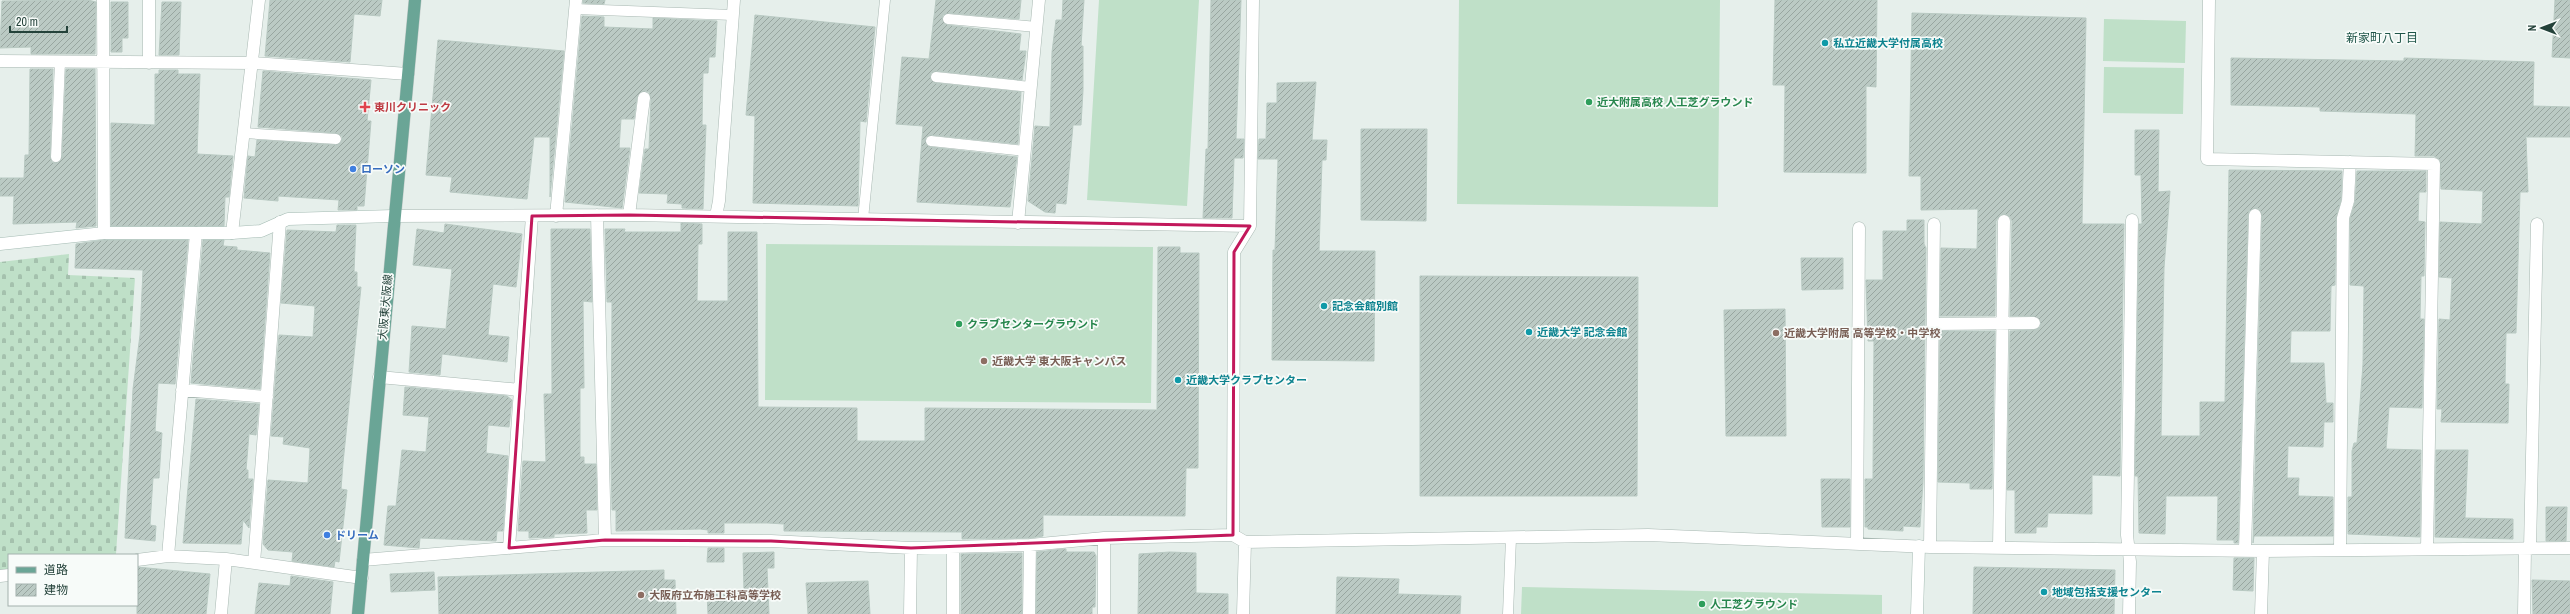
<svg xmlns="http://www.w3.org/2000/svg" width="2570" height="614" viewBox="0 0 2570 614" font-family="'Archivo Narrow','Noto Sans JP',sans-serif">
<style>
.grass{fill:#bfe0c8}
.cemetery{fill:url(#cemetery-stones)}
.building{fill:url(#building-hatch);stroke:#b8c9c2}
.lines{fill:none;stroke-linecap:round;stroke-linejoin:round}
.lane-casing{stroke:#a8b8b2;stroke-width:11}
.street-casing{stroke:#a8b8b2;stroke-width:13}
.secondary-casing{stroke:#a4bbb3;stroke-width:13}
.primary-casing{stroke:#c2cac8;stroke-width:13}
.lane{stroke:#fff;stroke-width:10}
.street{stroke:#fff;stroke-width:12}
.secondary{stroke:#fff;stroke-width:12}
.primary{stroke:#6aa596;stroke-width:12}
.marked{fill:none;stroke:#c2185b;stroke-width:3;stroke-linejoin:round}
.culture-dot{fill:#0f9aa8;stroke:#f7fbf9;stroke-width:1.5}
.leisure-dot{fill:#2e9e5b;stroke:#f7fbf9;stroke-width:1.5}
.health-dot{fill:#e0444e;stroke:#f7fbf9;stroke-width:1.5}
.shop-dot{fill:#3f7fe0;stroke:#f7fbf9;stroke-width:1.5}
.education-dot{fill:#8d6e63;stroke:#f7fbf9;stroke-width:1.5}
.labels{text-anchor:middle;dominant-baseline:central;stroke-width:3.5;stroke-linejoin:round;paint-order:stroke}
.culture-label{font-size:11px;font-weight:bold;fill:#0d838f;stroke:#f7fbf9;text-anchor:start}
.leisure-label{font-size:11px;font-weight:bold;fill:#27864d;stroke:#f7fbf9;text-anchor:start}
.health-label{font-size:11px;font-weight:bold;fill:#be3a42;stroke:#f7fbf9;text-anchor:start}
.shop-label{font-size:11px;font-weight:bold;fill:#366cbe;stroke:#f7fbf9;text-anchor:start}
.street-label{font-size:11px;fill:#24423a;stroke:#f7fbf9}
.education-label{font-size:11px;font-weight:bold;fill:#785e54;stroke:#f7fbf9;text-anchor:start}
.neighbourhood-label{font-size:12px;fill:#1f5548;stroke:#f7fbf9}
</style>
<defs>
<pattern id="cemetery-stones" width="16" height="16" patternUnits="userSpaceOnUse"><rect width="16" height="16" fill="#bfe0c8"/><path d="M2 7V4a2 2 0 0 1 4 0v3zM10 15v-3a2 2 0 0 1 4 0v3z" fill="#a4c1ad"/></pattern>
<pattern id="building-hatch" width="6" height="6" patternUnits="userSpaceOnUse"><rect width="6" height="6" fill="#bbcac4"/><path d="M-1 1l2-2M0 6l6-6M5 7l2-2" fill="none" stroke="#98a6a0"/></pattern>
</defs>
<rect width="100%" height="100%" fill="#e6efeb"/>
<!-- grass -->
<path class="grass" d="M1099,0h100l-12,206 -100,-6z
M1459,0h261l-2,207 -261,-3z
M2104,19l82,2 -1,42 -82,-2z
M2104,67l80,1 -1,46 -80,-1z
M766,244l387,3 -2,156 -386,-3z
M1522,587l360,8v19h-361z"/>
<!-- cemetery -->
<path class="cemetery" d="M69,254l-1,21 67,3 -19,276 -107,1v14l-9,2v-309z"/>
<!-- building -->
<path class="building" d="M88,0l8,2 -1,52h-64v-7l-31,1 2,-47z
M270,0h112l-2,16 -26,-2 -4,48 -85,-6z
M583,0h22l-1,4 -21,-1z
M936,0h85l-2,19 -70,-6 -6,2 -1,4 5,6 74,9 -2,17h7l-4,29 -85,-9 -6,2 -1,4 5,6 86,9 -3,52 -86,-9 -6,2 -1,4 5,6 87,10 -7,50 -93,-5 6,-76 -27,-2 6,-67 27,2z
M1063,0h21l-3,46h2v44l-2,35h-8l-7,79 -10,-1 -1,10 -10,-1 -17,-11 7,-75 15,1 2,-75 4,-32h6z
M1211,0h30l-5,139h8l-1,19h-9l-2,60h-29l3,-69h2z
M1775,0h102l-1,87 -10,-1v87l-82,-1 1,-87h-12z
M2555,0h15v58l-18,-1z
M111,2h17v36h-6v14h-11z
M162,2h19l-2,53h-20z
M1912,13l174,5 -4,206h42l-4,252 -28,-1v39l-44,-1 -1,14h-11v6h-21v-43h-8l3,-159 24,-1 6,-3 1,-4 -7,-7h-24l2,-95 -2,-4 -6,-3 -4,1 -4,6 -1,95h-55l1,-68 36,1 1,-40 -57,1v-34h-12z
M755,15l120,12 -9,95 -6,-1 -2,85 -105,-3 2,-87 -9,-1z
M582,16l22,1v10l49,2v-11l64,3 -2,36h-6l-1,16h-5l-1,52h4l-3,84 -21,-1v-4l-15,-1 1,-9 -29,-1 6,-44h4l2,-50 -2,-7 -4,-1 -8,6 -3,22h-13l-2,29h11l-8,60 -57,-6z
M438,40l126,11 -14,146v-60h-16l-7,62 -77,-7 2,-15 -26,-2z
M2231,58l173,3v-3l130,4 -1,44 37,1v30h-44l2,55h-8l-4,141h-10l-1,51h4l-1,39 -67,-1 1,-13h-5l2,-90 11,1 2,-42 -13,-1 1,-55 42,2 1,-33 -42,-2 -1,-29 -6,-4h-19l1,-42 -96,-3v-4l-89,-2z
M30,69h23l-3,88 2,5 4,1 6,-6 4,-88h29l1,157 -20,2 1,-6 -64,2 1,-28h-14v-18h24l1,-23h4z
M159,70h19v4h22l-3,80 36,2 -4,41h-4l-1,29h-113v-103l44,2v-51h4z
M263,71l108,9 -4,41h4l-7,85h-7v4h-19l1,-10 -61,-4v5l-34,-3 4,-42 7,1 2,-17 79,5 6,-5v-4l-6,-3 -78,-6z
M1316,82l-4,58h15l-1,20h-4l-3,91h56l-1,110 -102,-1 1,-110h2l3,-91h-20l1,-20h7l1,-36h10v-20z
M1361,129h66l-1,92 -65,-1z
M2135,130h24l-1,62 12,-1 -6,77 -3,168h39v-34h25l4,-232 113,1 -1,29 -5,18 -1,67 -4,1 -1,45h-39l-1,32h34l2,40h7v19h-9l-1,25 -35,-1 -1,32h12l-1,18 35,1v39h-79l-1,7 9,-328 -3,-6 -4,-1 -6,3 -1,4 -10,328h-4v-3h-17l1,-44h-52l-1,38 -26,-1 -1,-57h-3l4,-252h3l-1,-49h-6z
M2357,171h69v21h-7l-1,29 7,1 -1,54h-3l-1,43h4l-2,89 -33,-1 -3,42 35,1 -1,87 -72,-3v-37h4v-46l2,-8h3l6,-79 1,-78 -14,-1v-66l5,-17z
M1907,220h17v24l2,4 -3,234 -3,45 -17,-1v5l-35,-2v-2h-3v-48h8v-7l1,-131h-6l-2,-61h17v-49h24z
M681,223l21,1v20h-4l-1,57h31v-69h29l1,175 99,1v33h68v-33l232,2 1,-163h22v6h19l-1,215h-12l-1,48 -142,-1v21l-13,2 -68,1v-7l-178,-1v-7l-16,-1h-44v10h-16v-3l-8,-1 -84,2v-21h-4l-1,-46 1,-162h-5l-2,-73h20l-1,3h57z
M445,224l77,10 -6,53 -23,-3 -5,51 21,2 -2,25 -65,-8 -2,21 -31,-3 3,-46 34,3 6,-60 -39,-4 4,-36 27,4z
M337,225h19l-2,47h3v15h4l-18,176 -2,26 6,1 -8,72 -4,-1 -1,6 -42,-6 1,-9 -25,-2 -5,-6 5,-64 40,3 2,-35 -27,-4 1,-7 -13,-1 8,-101 34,2 2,-31 -34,-3 6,-73 49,2z
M551,229h39l2,73 -9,-1 1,87h-4v69h4v7h12l1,46h-11l1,23 -33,1v3l-25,1v-7h-11l5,-70 23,1 -2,-68h8z
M104,240h84l-13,144 -17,-1 -3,48 7,2 -3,45h-6l-3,47 6,1 -1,15 -30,-3 8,-149 7,-54 3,-65 -68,-2 1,-24z
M203,240h21l-1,6 14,1v3l33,3 -10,136 -69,-6z
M1801,258h42v31l-41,1z
M1420,276l218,1 -1,219h-217z
M1785,309l1,127h-60l-2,-126z
M1940,331h55l-3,158h-22v-6l-32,-1z
M405,387l102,9 5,4 -3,27 -21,-2 -2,28 22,3 -5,75h-6l-1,10 -76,-3 -1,10 -35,-3 4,-39h8l6,-56 24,2 3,-35 -26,-2z
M196,399l63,5 -3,31 -7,-1 -3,36h2v9h5l-4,49 -6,-8 -2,24 -58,-1z
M2436,450h32l-3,68 48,1v20l-78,-2z
M1821,479h29v48h-28z
M2546,507h21l-1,34h-20z
M708,548h16v14h-17z
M1063,549h3v3h28l2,4 -1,51h-3v7h-56l1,-62z
M774,552v16h-7l2,46h-61l-1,-21 37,-2 -1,-38z
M1170,552l26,1v40l32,1v20h-90l1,-60z
M1022,553v61h-61v-60z
M2234,558h20l-1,33 -20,-1z
M137,567l73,7 -4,40h-69z
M1974,567l141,3 -1,44h-141z
M664,570v10h11l1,34h-237l-1,-37z
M434,572l1,18 -44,2 -1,-18z
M291,576l42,6 -3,32h-75l4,-31 31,3z
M1337,577l62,2 -1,15 63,2 -1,18h-124z
M2532,580l38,1v33h-37z
M868,581l2,33h-62l-2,-31z"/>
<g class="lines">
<!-- lane casing -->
<g class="lane-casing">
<path id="lane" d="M575,9l158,6
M948,19l89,8
M936,77l95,10
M244,133l92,6
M931,141l94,10
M56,157l4,-95
M863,219l22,-219
M1508,614l3,-76"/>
</g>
<!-- street casing -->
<g class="street-casing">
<path id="street" d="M103,0l1,233
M1253,0l-3,226 -16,26 -1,283 12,7 403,-7 282,12 333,4 307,-3
M2209,0l-2,159 227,5 -7,385
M0,61l253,2 155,11
M149,63v-63
M597,215l8,325
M629,215l15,-117
M393,216l236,-1 621,11
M556,216l20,-216
M716,216l3,-15 15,-201
M1018,223l21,-223
M232,233l27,-233
M1933,324l101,-1
M379,377l141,13
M182,390l85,7
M1857,544l2,-316
M953,547v67
M1930,547l4,-323
M1999,547l5,-326
M509,548l23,-332
M2245,549l10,-334
M2530,549l7,-325
M2340,550l3,-332 5,-17 2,-39
M168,556l28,-323
M137,560l31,-4 58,3
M363,560l242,-20 166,1 140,7 119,-3 74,-7 129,-3
M254,563l26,-341
M0,576l9,-1
M221,614l5,-55 136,19
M910,614l1,-66
M1029,614l1,-69
M1104,614v-76
M1243,614l2,-72
M2129,614l1,-52 -3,-27 5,-315
M2261,614l2,-63
M2524,614l1,-65"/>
</g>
<!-- secondary casing -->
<g class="secondary-casing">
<path id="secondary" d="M0,244l104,-11h128l29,-2 27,-12 105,-3
M1917,614l2,-68"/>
</g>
<!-- primary casing -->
<g class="primary-casing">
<path id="primary" d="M358,614l57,-614"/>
</g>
<!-- lane -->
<use href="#lane" class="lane"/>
<!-- street -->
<use href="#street" class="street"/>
<!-- secondary -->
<use href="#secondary" class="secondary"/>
<!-- primary -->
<use href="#primary" class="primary"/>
</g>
<!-- marked area -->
<path class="marked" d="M629,215l621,11 -16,26 -1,283 -322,13 -140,-7 -166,-1 -96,8 23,-332z"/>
<!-- markers -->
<g class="culture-dot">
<circle cx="1825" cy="43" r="4"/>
<circle cx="1324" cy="306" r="4"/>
<circle cx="1529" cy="332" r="4"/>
<circle cx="1178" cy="380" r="4"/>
<circle cx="2044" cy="592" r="4"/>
</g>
<g class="leisure-dot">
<circle cx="1589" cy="102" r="4"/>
<circle cx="959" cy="324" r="4"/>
<circle cx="1702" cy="604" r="4"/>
</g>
<path class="health-dot" d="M363 101h4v4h4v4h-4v4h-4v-4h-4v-4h4z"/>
<g class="shop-dot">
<circle cx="353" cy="169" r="4"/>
<circle cx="327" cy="535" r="4"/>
</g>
<g class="education-dot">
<circle cx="1776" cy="333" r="4"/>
<circle cx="984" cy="361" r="4"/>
<circle cx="641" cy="595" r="4"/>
</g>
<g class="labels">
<!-- culture labels -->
<g class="culture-label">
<text x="1833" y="43">私立近畿大学付属高校</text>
<text x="1332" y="306">記念会館別館</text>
<text x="1537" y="332">近畿大学 記念会館</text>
<text x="1186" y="380">近畿大学クラブセンター</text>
<text x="2052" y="592">地域包括支援センター</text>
</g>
<!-- leisure labels -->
<g class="leisure-label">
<text x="1597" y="102">近大附属高校 人工芝グラウンド</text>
<text x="967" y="324">クラブセンターグラウンド</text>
<text x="1710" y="604">人工芝グラウンド</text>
</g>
<!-- health labels -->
<g class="health-label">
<text x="374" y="107">東川クリニック</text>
</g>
<!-- shop labels -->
<g class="shop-label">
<text x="361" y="169">ローソン</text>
<text x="335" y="535">ドリーム</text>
</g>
<!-- street labels -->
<g class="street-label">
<text transform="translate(385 307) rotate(-85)">大阪東大阪線</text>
</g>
<!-- education labels -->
<g class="education-label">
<text x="1784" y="333">近畿大学附属 高等学校・中学校</text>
<text x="992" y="361">近畿大学 東大阪キャンパス</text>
<text x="649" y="595">大阪府立布施工科高等学校</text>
</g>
<!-- neighbourhood labels -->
<g class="neighbourhood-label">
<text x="2382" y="38">新家町八丁目</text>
</g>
</g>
<!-- legend -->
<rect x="8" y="554" width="130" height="52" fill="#f7fbf9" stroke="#a3b1ad"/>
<rect x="16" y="567" width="20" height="6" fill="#6aa596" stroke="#a3b1ad"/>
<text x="44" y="574" font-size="12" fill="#24423a">道路</text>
<rect x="16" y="584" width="20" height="12" fill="url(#building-hatch)" stroke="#a3b1ad"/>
<text x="44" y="594" font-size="12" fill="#24423a">建物</text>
<!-- north arrow -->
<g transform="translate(2542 28) rotate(270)" stroke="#f7fbf9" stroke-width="3" paint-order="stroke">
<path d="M0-3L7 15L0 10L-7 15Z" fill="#24423a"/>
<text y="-6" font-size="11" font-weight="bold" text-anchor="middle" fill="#24423a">N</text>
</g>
<!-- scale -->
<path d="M10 26v6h57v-6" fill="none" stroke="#24423a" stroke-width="2"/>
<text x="16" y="26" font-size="12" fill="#24423a" stroke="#f7fbf9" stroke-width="3" paint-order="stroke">20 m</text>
</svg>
